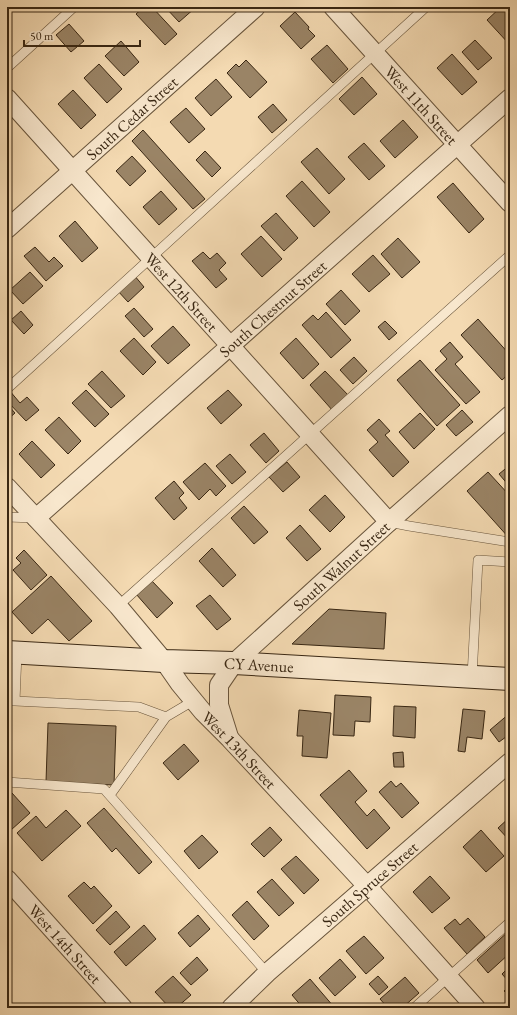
<svg xmlns="http://www.w3.org/2000/svg" width="517" height="1015" viewBox="0 0 517 1015" font-family="'EB Garamond',serif">
<style>
.building{fill:#9a8466;stroke:#392713}
.lines{fill:none;stroke-linecap:round;stroke-linejoin:round}
.service-casing{stroke:#68543b;stroke-width:10}
.minor-casing{stroke:#68543b;stroke-width:20}
.secondary-casing{stroke:#392713;stroke-width:24}
.service{stroke:#f8e7cd;stroke-width:9}
.minor{stroke:#f8e7cd;stroke-width:18}
.secondary{stroke:#f8e7cd;stroke-width:22}
.labels{text-anchor:middle;dominant-baseline:central;stroke-width:3.5;stroke-linejoin:round;paint-order:stroke}
.street-label{font-size:16px;fill:#392713;stroke:#f8e7cd}
</style>
<rect width="100%" height="100%" fill="#f4dab2"/>
<filter id="stains"><feTurbulence type="fractalNoise" baseFrequency=".005" numOctaves="4"/><feColorMatrix values="0 0 0 0 .2 0 0 0 0 .09 0 0 0 0 .02 0 0 0 .5 -.17"/></filter>
<radialGradient id="worn" r=".72"><stop offset=".6" stop-color="#630" stop-opacity="0"/><stop offset="1" stop-color="#630" stop-opacity=".3"/></radialGradient>
<!-- building -->
<path class="building" d="M144,7h8l25,27 -12,11 -29,-31z
M165,7h29l1,1 -16,14z
M501,7h2l7,7v31l-23,-25z
M295,12l14,15 -1,2 7,7 -14,13 -21,-23z
M69,24l15,17 -13,11 -15,-17z
M475,40l17,18 -14,12 -16,-18z
M121,41l18,21 -15,14 -19,-20z
M327,45l21,24 -15,14 -22,-24z
M452,54l25,28 -15,13 -25,-27z
M246,60l21,22 -17,16 -23,-25 9,-9 3,3z
M99,64l23,25 -15,14 -23,-25z
M362,77l15,17 -23,21 -15,-16z
M216,79l16,18 -21,19 -16,-18z
M73,90l23,25 -15,14 -23,-25z
M273,104l14,16 -15,13 -14,-16z
M186,108l19,21 -16,14 -19,-21z
M403,120l15,17 -23,21 -15,-17z
M143,130l62,69 -12,10 -61,-68z
M364,143l21,23 -16,14 -21,-23z
M317,148l28,31 -16,15 -28,-32z
M205,151l16,17 -9,9 -16,-17z
M132,156l14,15 -16,15 -14,-15z
M302,181l28,31 -16,15 -28,-31z
M453,183l31,36 -15,14 -32,-36z
M161,191l16,18 -18,16 -16,-18z
M276,213l22,25 -14,13 -23,-25z
M75,221l23,27 -16,14 -23,-26z
M261,236l21,23 -20,18 -21,-23z
M398,238l22,24 -18,16 -21,-24z
M35,247l14,15 5,-5 9,9 -17,15 -22,-25z
M203,252l7,7 7,-6 9,10 -7,7 8,9 -11,9 -24,-27z
M373,255l17,19 -21,18 -17,-18z
M30,272l13,14 -20,18 -13,-14z
M134,275l10,12 -16,15 -11,-12z
M341,290l19,21 -15,14 -19,-21z
M134,308l19,21 -9,8 -19,-21z
M21,311l12,14 -9,9 -13,-14z
M326,312l25,28 -20,18 -29,-33 11,-10 5,5z
M478,319l32,36v18l-8,7 -41,-45z
M385,321l12,12 -8,7 -11,-13z
M173,326l17,19 -22,19 -17,-18z
M134,338l22,24 -13,13 -23,-24z
M296,338l23,26 -16,15 -23,-26z
M450,342l13,15 -8,7 25,28 -14,12 -31,-34 12,-11 -7,-8z
M354,357l13,14 -14,13 -13,-14z
M420,360l40,45 -23,21 -40,-46z
M102,371l23,25 -14,12 -23,-24z
M325,371l24,25 -16,15 -23,-26z
M9,390l11,13 7,-6 12,13 -13,11 -19,-20v-10z
M86,390l23,24 -14,13 -23,-24z
M228,390l14,15 -21,19 -14,-16z
M7,404l8,9 -8,7z
M462,410l11,12 -17,14 -10,-11z
M420,413l15,16 -21,20 -15,-17z
M59,417l22,24 -13,13 -23,-24z
M379,419l11,12 -5,4 24,27 -16,15 -24,-27 9,-8 -11,-12z
M264,433l15,18 -13,12 -16,-18z
M32,441l23,24 -14,13 -22,-24z
M230,454l16,18 -14,12 -16,-18z
M287,462l13,15 -17,15 -14,-15z
M205,463l21,23 -10,10 -6,-7 -11,11 -16,-18z
M510,465v22l-11,-13z
M488,472l22,24v43l-43,-48z
M174,481l10,12 -5,5 8,10 -13,12 -19,-22z
M325,495l20,22 -15,15 -21,-22z
M244,506l24,26 -14,12 -23,-26z
M300,525l21,24 -14,12 -21,-23z
M212,548l24,27 -13,12 -24,-26z
M24,550l23,25 -16,15 -18,-20 8,-7 -5,-5z
M51,576l41,45 -23,20 -21,-22 -16,15 -20,-22z
M151,580l22,23 -16,15 -21,-24z
M210,595l21,24 -14,11 -21,-24z
M329,609l57,4 -2,36 -92,-5z
M335,695l36,2 -1,25 -15,-1 -1,15 -21,-1z
M394,706l22,1 -1,31 -22,-2z
M463,709l22,2 -3,28 -15,-2 -2,15 -7,-1z
M299,710l32,3 -4,45 -25,-2 1,-20h-6z
M510,713v21l-11,8 -9,-12z
M48,723l68,3 -2,59 -68,-3z
M184,744l15,17 -21,19 -15,-17z
M403,752l1,15h-10l-1,-14z
M349,770l18,21 -12,11 12,14 7,-7 16,19 -23,21 -47,-54z
M391,781l5,6 5,-4 18,20 -17,15 -23,-26z
M12,793l18,20 -19,17 -4,-4v-28z
M104,808l48,54 -13,12 -23,-26 -4,4 -25,-29z
M66,810l15,16 -39,35 -25,-28 19,-17 10,12z
M510,817v24l-12,-13z
M270,827l12,13 -18,17 -13,-13z
M481,830l23,26 -18,16 -23,-25z
M202,835l16,17 -19,17 -15,-18z
M296,856l23,24 -15,14 -23,-25z
M430,876l20,22 -18,15 -19,-21z
M272,879l22,24 -15,13 -22,-24z
M84,882l7,7 3,-3 18,20 -19,18 -25,-28z
M247,901l22,25 -15,14 -22,-25z
M116,911l14,16 -20,18 -14,-15z
M198,915l12,14 -20,18 -12,-14z
M468,918l17,19 -18,17 -23,-26 11,-9 5,6z
M144,925l12,14 -30,27 -12,-14z
M510,930v23l-22,20 -11,-13z
M364,936l20,22 -18,16 -20,-23z
M197,957l11,13 -17,15 -11,-12z
M340,959l16,18 -21,19 -16,-18z
M510,966v17l-8,-9z
M173,976l18,19 -15,13h-6l-15,-16z
M378,976l10,11 -9,8 -10,-11z
M405,977l14,16 -17,15h-14l-8,-9z
M310,979l24,28 -1,1h-30l-11,-13z
M510,985v12l-6,-6z"/>
<g class="lines">
<!-- service casing -->
<g class="service-casing">
<path id="service" d="M7,68l67,-61
M7,389l419,-382
M7,517l29,1
M389,522l20,4 101,16
M118,606l392,-351
M472,677l6,-117 32,2
M7,701h8l2,-48
M15,701l124,6 27,10 27,-16
M7,782l97,7 163,184
M110,795l56,-78
M414,1008l96,-86"/>
</g>
<!-- minor casing -->
<g class="minor-casing">
<g id="minor">
<path id="s1" d="M333,7l177,196"/>
<path id="s2" d="M7,98l382,424"/>
<path id="s3" d="M7,229l249,-222"/>
<path id="s4" d="M7,487l111,119 46,55 16,23 23,28 27,27 137,147 109,122"/>
<path id="s5" d="M36,518l474,-420"/>
<path id="s6" d="M229,737l-10,-32v-20l15,-22 155,-141 121,-107"/>
<path id="s7" d="M7,879l116,129"/>
<path id="s8" d="M231,1008l36,-35 243,-211"/>
</g>
</g>
<!-- secondary casing -->
<g class="secondary-casing">
<g id="secondary">
<path id="s9" d="M7,652l157,9 70,2 276,16"/>
</g>
</g>
<!-- service -->
<use href="#service" class="service"/>
<!-- minor -->
<use href="#minor" class="minor"/>
<!-- secondary -->
<use href="#secondary" class="secondary"/>
</g>
<g class="labels">
<!-- street labels -->
<g class="street-label">
<text stroke="none"><textPath href="#s1" startOffset="132">West 11th Street</textPath></text>
<text stroke="none"><textPath href="#s3" startOffset="167">South Cedar Street</textPath></text>
<text stroke="none"><textPath href="#s2" startOffset="261">West 12th Street</textPath></text>
<text stroke="none"><textPath href="#s5" startOffset="316">South Chestnut Street</textPath></text>
<text stroke="none"><textPath href="#s6" startOffset="225">South Walnut Street</textPath></text>
<text stroke="none"><textPath href="#s9" startOffset="252">CY Avenue</textPath></text>
<text stroke="none"><textPath href="#s4" startOffset="351">West 13th Street</textPath></text>
<text stroke="none"><textPath href="#s8" startOffset="186">South Spruce Street</textPath></text>
<text stroke="none"><textPath href="#s7" startOffset="87">West 14th Street</textPath></text>
</g>
</g>
<!-- margin -->
<rect width="517" height="1015" fill="none" stroke="#f4dab2" stroke-width="24"/>
<rect x="8" y="8" width="501" height="999" fill="none" stroke="#392713" stroke-width="2"/>
<rect x="12" y="12" width="493" height="991" fill="none" stroke="#392713"/>
<!-- scale -->
<path d="M24 40v6h116v-6" fill="none" stroke="#392713" stroke-width="2"/>
<text x="30" y="40" font-size="12" fill="#392713" stroke="#f8e7cd" stroke-width="3" paint-order="stroke">50 m</text>
<rect width="100%" height="100%" filter="url(#stains)"/>
<rect width="100%" height="100%" fill="url(#worn)"/>
</svg>
